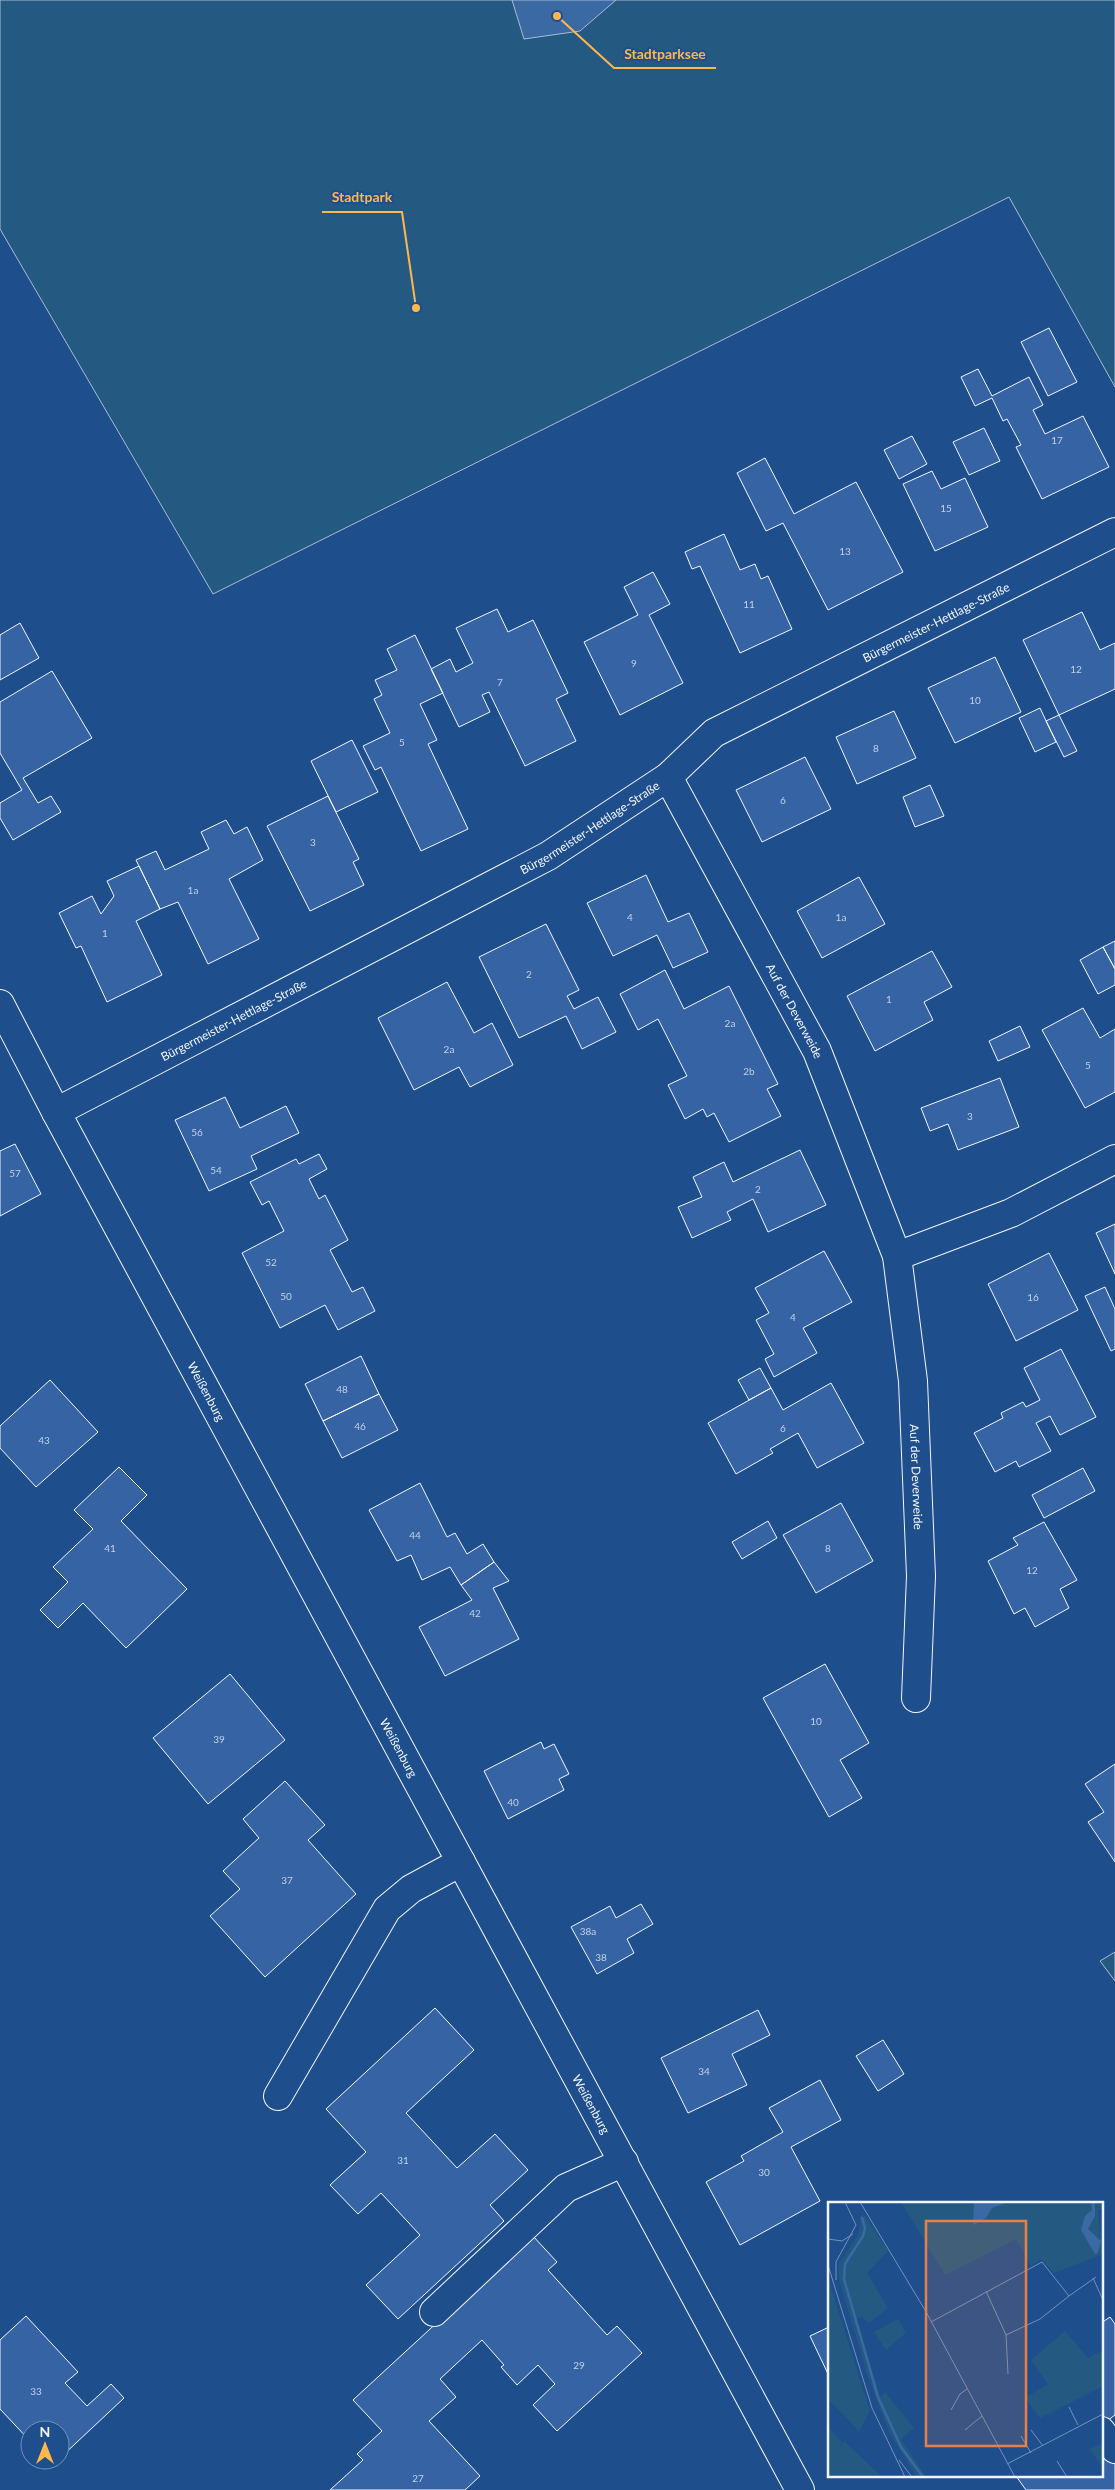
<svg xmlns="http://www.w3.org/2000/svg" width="1115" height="2490" viewBox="0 0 1115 2490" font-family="Lato,sans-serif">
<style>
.green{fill:#245a82;stroke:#a8bbd7}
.water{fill:#3b69a3;stroke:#a8bbd7}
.building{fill:#3563a3;stroke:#f2f6ff}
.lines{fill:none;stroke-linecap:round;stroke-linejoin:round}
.minor-casing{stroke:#f2f6ff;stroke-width:30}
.minor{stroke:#1f4e8c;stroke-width:28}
.labels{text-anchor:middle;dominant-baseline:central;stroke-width:4;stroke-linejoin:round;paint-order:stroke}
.number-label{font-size:10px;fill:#c3d1e8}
.street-label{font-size:12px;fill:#f2f6ff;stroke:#1f4e8c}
.inset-river{fill:none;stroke:#3b69a3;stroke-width:2.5}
.inset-road{fill:none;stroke:#7391ba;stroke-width:1}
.view{fill:#ea8049;fill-opacity:0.15;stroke:#ea8049;stroke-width:2.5}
.inset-edge{fill:none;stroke:#f2f6ff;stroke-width:2.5}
.leader{fill:none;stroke:#ffb74d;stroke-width:2}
.callout-dot{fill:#ffb74d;stroke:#1f4e8c;stroke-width:2}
.callout-label{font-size:14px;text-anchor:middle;font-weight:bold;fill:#ffb74d;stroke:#1f4e8c;stroke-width:4;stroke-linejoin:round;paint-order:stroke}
</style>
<rect width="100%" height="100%" fill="#1f4e8c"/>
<!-- green -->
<path class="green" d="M0,0h1115v387l-106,-190 -796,397 -213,-365z
M1115,1952v29l-15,-20z"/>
<!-- water -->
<path class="water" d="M512,0h104l-36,31 -56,8z"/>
<!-- building -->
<path class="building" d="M1049,328l28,54 -29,14 -27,-54z
M978,369l14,27 37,-19 14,28 -10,5 12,24 38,-18 26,51 -67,32 -26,-52 5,-2 -14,-26 -4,2 -11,-23 -17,8 -14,-29z
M984,428l16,33 -31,14 -16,-33z
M912,436l15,28 -28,15 -15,-29z
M765,458l29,56 62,-32 47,90 -75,38 -45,-87 -17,8 -29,-58z
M932,471l9,18 24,-11 23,49 -53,24 -32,-67z
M724,534l16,36 15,-6 6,15 7,-3 24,53 -52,24 -40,-87 -8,3 -7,-17z
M653,572l17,32 -21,11 34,68 -63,32 -36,-73 54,-27 -14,-28z
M497,609l11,23 25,-12 35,73 -12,6 20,42 -51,25 -36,-74 -7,3 8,17 -31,15 -28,-58 19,-10 6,13 17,-9 -17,-35z
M1082,612l18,38 15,-7v46l-56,26 -36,-75z
M20,623l19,35 -39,22v-45z
M415,635l28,58 -23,11 17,36 -9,4 40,85 -47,22 -40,-84 -6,3 -12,-24 27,-13 -16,-34 8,-4 -7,-15 22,-10 -10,-21z
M995,657l26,55 -66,31 -27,-55z
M52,671l40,67 -69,40 15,25 13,-7 10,16 -48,28 -13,-22v-15l22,-13 -22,-37v-51z
M1040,708l16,34 -21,10 -16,-34z
M894,711l22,47 -59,26 -21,-47z
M1059,715l18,36 -13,6 -18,-36z
M352,740l26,52 -42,20 -25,-51z
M805,757l26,52 -69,33 -26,-52z
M930,785l14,31 -29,11 -12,-30z
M328,796l31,63 -6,3 11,23 -54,26 -43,-85z
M226,820l8,14 13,-7 16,33 -34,19 30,60 -51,25 -30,-62 -18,7 -24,-49 20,-9 9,19 44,-21 -8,-17z
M139,866l21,43 -24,12 26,54 -55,27 -26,-56 -5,2 -17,-35 33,-17 9,18 13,-18 -7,-15z
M646,875l22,47 21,-9 19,39 -35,16 -16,-33 -44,21 -26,-53z
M859,877l26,47 -63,34 -25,-47z
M546,924l33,66 -12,6 7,13 24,-12 18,35 -34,17 -16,-33 -47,22 -40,-81z
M1115,941v28l-12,-22z
M1103,947l12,22v16l-17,9 -18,-34z
M932,951l20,36 -28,15 9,18 -58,31 -28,-55z
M665,970l19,39 45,-23 49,98 -11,5 14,27 -52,26 -15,-29 -7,4 -4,-8 -18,10 -17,-34 19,-9 -29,-57 -20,11 -18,-36z
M447,982l27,51 18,-10 21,42 -43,22 -11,-20 -45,23 -36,-72z
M1083,1008l17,30 15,-9v63l-30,16 -43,-78z
M1020,1026l10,21 -32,14 -9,-20z
M1000,1078l19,49 -61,23 -10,-26 -18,7 -9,-23z
M225,1097l15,31 46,-22 13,27 -48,23 6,13 -48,22 -34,-71z
M15,1144l26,50 -41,22v-65z
M800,1150l26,55 -58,27 -15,-33 -26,13 4,8 -39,18 -14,-31 24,-10 -9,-20 31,-15 9,20z
M319,1154l8,15 -18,10 10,20 6,-4 23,45 -18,10 22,42 11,-5 12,24 -37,19 -13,-25 -45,23 -38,-75 42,-22 -15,-30 -7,4 -12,-23 46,-23 3,5z
M1115,1224v50l-19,-41z
M824,1251l28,51 -49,26 14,25 -43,24 -9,-18 9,-5 -18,-34 13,-7 -14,-25z
M1049,1253l29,57 -62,31 -28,-57z
M1105,1287l10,22v40l-4,2 -26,-55z
M1061,1349l35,68 -36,18 -10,-19 -14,7 15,28 -32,16 -3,-6 -21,11 -21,-39 29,-15 -2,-5 22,-11 3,5 14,-7 -16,-32z
M361,1356l18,38 -56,27 -18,-37z
M760,1368l11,20 -22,12 -11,-20z
M50,1380l48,52 -62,55 -36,-39v-22z
M831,1383l33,60 -47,25 -19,-35 -28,16 3,4 -37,21 -28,-51 63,-35 12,22z
M379,1394l19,36 -56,28 -19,-37z
M119,1467l28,28 -26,26 66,68 -61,59 -43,-45 -25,25 -18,-18 28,-28 -15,-15 40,-38 -19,-19z
M1083,1468l12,23 -51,27 -12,-23z
M420,1483l27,54 8,-4 12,21 16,-10 11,18 -33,23 -11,-18 -28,13 -11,-25 -14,6 -28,-51z
M841,1503l32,58 -57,32 -33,-58z
M768,1521l9,17 -35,21 -10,-17z
M1044,1522l33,58 -17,9 9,19 -34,19 -10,-19 -11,6 -26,-53 30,-16 -5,-7z
M494,1562l15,19 -16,7 26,51 -74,37 -26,-49 53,-27 -11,-15z
M825,1664l44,79 -29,17 22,38 -33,19 -66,-119z
M230,1674l55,66 -77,64 -55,-66z
M541,1742l3,7 10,-5 15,30 -10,5 5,11 -56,29 -24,-48z
M1115,1764v98l-27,-40 16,-10 -19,-28z
M285,1781l40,44 -17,15 48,54 -91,83 -55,-61 30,-27 -17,-18 36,-33 -16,-19z
M641,1904l12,20 -26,15 7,14 -37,21 -26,-47 39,-21 6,12z
M435,2008l39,42 -68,63 51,55 38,-34 33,36 -38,35 14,16 -106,98 -32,-34 54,-50 -39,-42 -23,21 -28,-29 36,-33 -40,-43z
M758,2010l12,25 -38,19 15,31 -59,28 -27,-55z
M883,2040l21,34 -26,17 -22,-35z
M820,2080l21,40 -50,27 29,54 -80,44 -34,-63 38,-21 -3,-5 42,-24 -14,-24z
M532,2235l25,27 -9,8 59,65 10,-9 25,27 -85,78 -24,-26 22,-21 -17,-19 -21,20 -16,-18 3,-2 -22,-25 -42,39 16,18 -27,24 51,55 -15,14h-135l33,-30 -6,-6 25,-23 -29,-31z
M26,2316l52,56 -13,11 22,23 24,-22 13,14 -64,60v-28h-30v11l-30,-32v-69z
M1110,2317l5,7v91l-8,6 -6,-8v-90z
M829,2327v49l-19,-40z
M1101,2443l14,19v28h-89l-10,-14h85z
M47,2460h11l-6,5z"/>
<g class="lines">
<!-- minor casing -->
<g class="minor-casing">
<g id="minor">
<path id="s1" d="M668,777l149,274 80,205 16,125 8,195 -5,122"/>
<path id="s2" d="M0,1004l56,108 744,1378"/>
<path id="s3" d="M56,1112l492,-256 120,-79 46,-44 401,-201"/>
<path d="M897,1256l114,-43 104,-54"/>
<path d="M278,2096l109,-187 24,-20 50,-27"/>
<path d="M434,2312l132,-124 58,-26"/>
<path d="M1101,2431l14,18"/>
</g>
</g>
<!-- minor -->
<use href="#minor" class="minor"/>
</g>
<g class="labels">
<!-- number labels -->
<g class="number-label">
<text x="1057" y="440">17</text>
<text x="946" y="508">15</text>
<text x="845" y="551">13</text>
<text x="749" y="604">11</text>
<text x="634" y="663">9</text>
<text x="1076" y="669">12</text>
<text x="500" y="682">7</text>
<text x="975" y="700">10</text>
<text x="402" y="742">5</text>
<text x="876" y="748">8</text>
<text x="783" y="800">6</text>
<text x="313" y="842">3</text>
<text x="193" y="890">1a</text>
<text x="630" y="917">4</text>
<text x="841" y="917">1a</text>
<text x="105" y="933">1</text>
<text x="529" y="974">2</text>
<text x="889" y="999">1</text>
<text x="730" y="1023">2a</text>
<text x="449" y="1049">2a</text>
<text x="1088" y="1065">5</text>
<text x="749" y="1071">2b</text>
<text x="970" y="1116">3</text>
<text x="197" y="1132">56</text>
<text x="216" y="1170">54</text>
<text x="15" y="1173">57</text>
<text x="758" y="1189">2</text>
<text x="271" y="1262">52</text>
<text x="286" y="1296">50</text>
<text x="1033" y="1297">16</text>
<text x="793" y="1317">4</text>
<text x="342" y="1389">48</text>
<text x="360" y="1426">46</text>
<text x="783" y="1428">6</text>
<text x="44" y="1440">43</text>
<text x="415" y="1535">44</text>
<text x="110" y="1548">41</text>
<text x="828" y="1548">8</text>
<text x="1032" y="1570">12</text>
<text x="475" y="1613">42</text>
<text x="816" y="1721">10</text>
<text x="219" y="1739">39</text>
<text x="513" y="1802">40</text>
<text x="287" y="1880">37</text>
<text x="588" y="1931">38a</text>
<text x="601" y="1957">38</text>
<text x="704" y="2071">34</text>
<text x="403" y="2160">31</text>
<text x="764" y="2172">30</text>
<text x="579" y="2365">29</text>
<text x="36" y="2391">33</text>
<text x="418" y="2478">27</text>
</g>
<!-- street labels -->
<g class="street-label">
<text stroke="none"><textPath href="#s3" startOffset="1010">Bürgermeister-Hettlage-Straße</textPath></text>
<text stroke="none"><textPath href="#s3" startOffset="605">Bürgermeister-Hettlage-Straße</textPath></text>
<text stroke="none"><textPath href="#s1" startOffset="266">Auf der Deverweide</textPath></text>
<text stroke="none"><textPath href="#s3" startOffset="200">Bürgermeister-Hettlage-Straße</textPath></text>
<text stroke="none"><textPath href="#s2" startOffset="439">Weißenburg</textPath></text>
<text stroke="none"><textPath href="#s1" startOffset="754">Auf der Deverweide</textPath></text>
<text stroke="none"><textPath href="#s2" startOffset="844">Weißenburg</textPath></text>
<text stroke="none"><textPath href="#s2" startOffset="1249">Weißenburg</textPath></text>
</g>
</g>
<!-- overview -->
<g transform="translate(828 2202)">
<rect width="275" height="275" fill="#1f4e8c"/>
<path d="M73,0h202v6l-5,2 5,44 -49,19 -13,-14 -10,6 -15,-26 -71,36zM36,13l24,36 -21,22 21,35 -19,15 -8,-7 -4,3 23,78 5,-5 29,36 -13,11 25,38h-9l-28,-45 -22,-58 -28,-95v-16l20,-29 1,-18zM0,77l42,132 -11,20 -31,-32zM70,117l8,14 -20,17 -12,-18zM237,129l23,27 15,-8v36l-63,32 -15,-20 23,-14 -17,-24zM0,226l14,14 -5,10 7,-11 38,36h-54zM272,242l3,3 -2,19 -11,-17z" fill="#245a82"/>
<path d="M146,0h35l-17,6 -6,10 -13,7zM263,0l4,1v13l-7,13 13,12 -3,12 -3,1 -14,-24 4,-14 7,-6z" fill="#3b69a3"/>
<path class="inset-river" d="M34,15l3,11 -2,8 -18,28 -1,15 34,118 23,50 22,30"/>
<path class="inset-road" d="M32,0l65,108 90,167M0,37l14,2 11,-7M0,63l44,143 33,69M265,76l10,22M8,78v-18l20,-37 -11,-23M158,89l20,44 2,39M103,120l111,-60 27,34 27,-19M178,133l34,-16 29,-23M241,205l9,18M123,208l9,-16 7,-5M137,228l17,-14M203,228l12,16M193,234l10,17M71,258l13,17M229,259l10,16M179,262l96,-50"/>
<path class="view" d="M98,19h100v225h-100z"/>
<rect width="275" height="275" class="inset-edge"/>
</g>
<!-- callouts -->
<path class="leader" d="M557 16L614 68H716M416 308L402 212H322"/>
<g class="callout-dot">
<circle cx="557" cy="16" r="5"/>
<circle cx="416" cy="308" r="5"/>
</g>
<g class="callout-label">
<text x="665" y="59">Stadtparksee</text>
<text x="362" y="202">Stadtpark</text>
</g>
<!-- north arrow -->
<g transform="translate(45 2445)"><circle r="24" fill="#1f4e8c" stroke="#7391ba"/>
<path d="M0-4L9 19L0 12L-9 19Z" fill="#ffb74d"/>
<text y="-8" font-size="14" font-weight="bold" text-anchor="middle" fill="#f2f6ff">N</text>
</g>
</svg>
